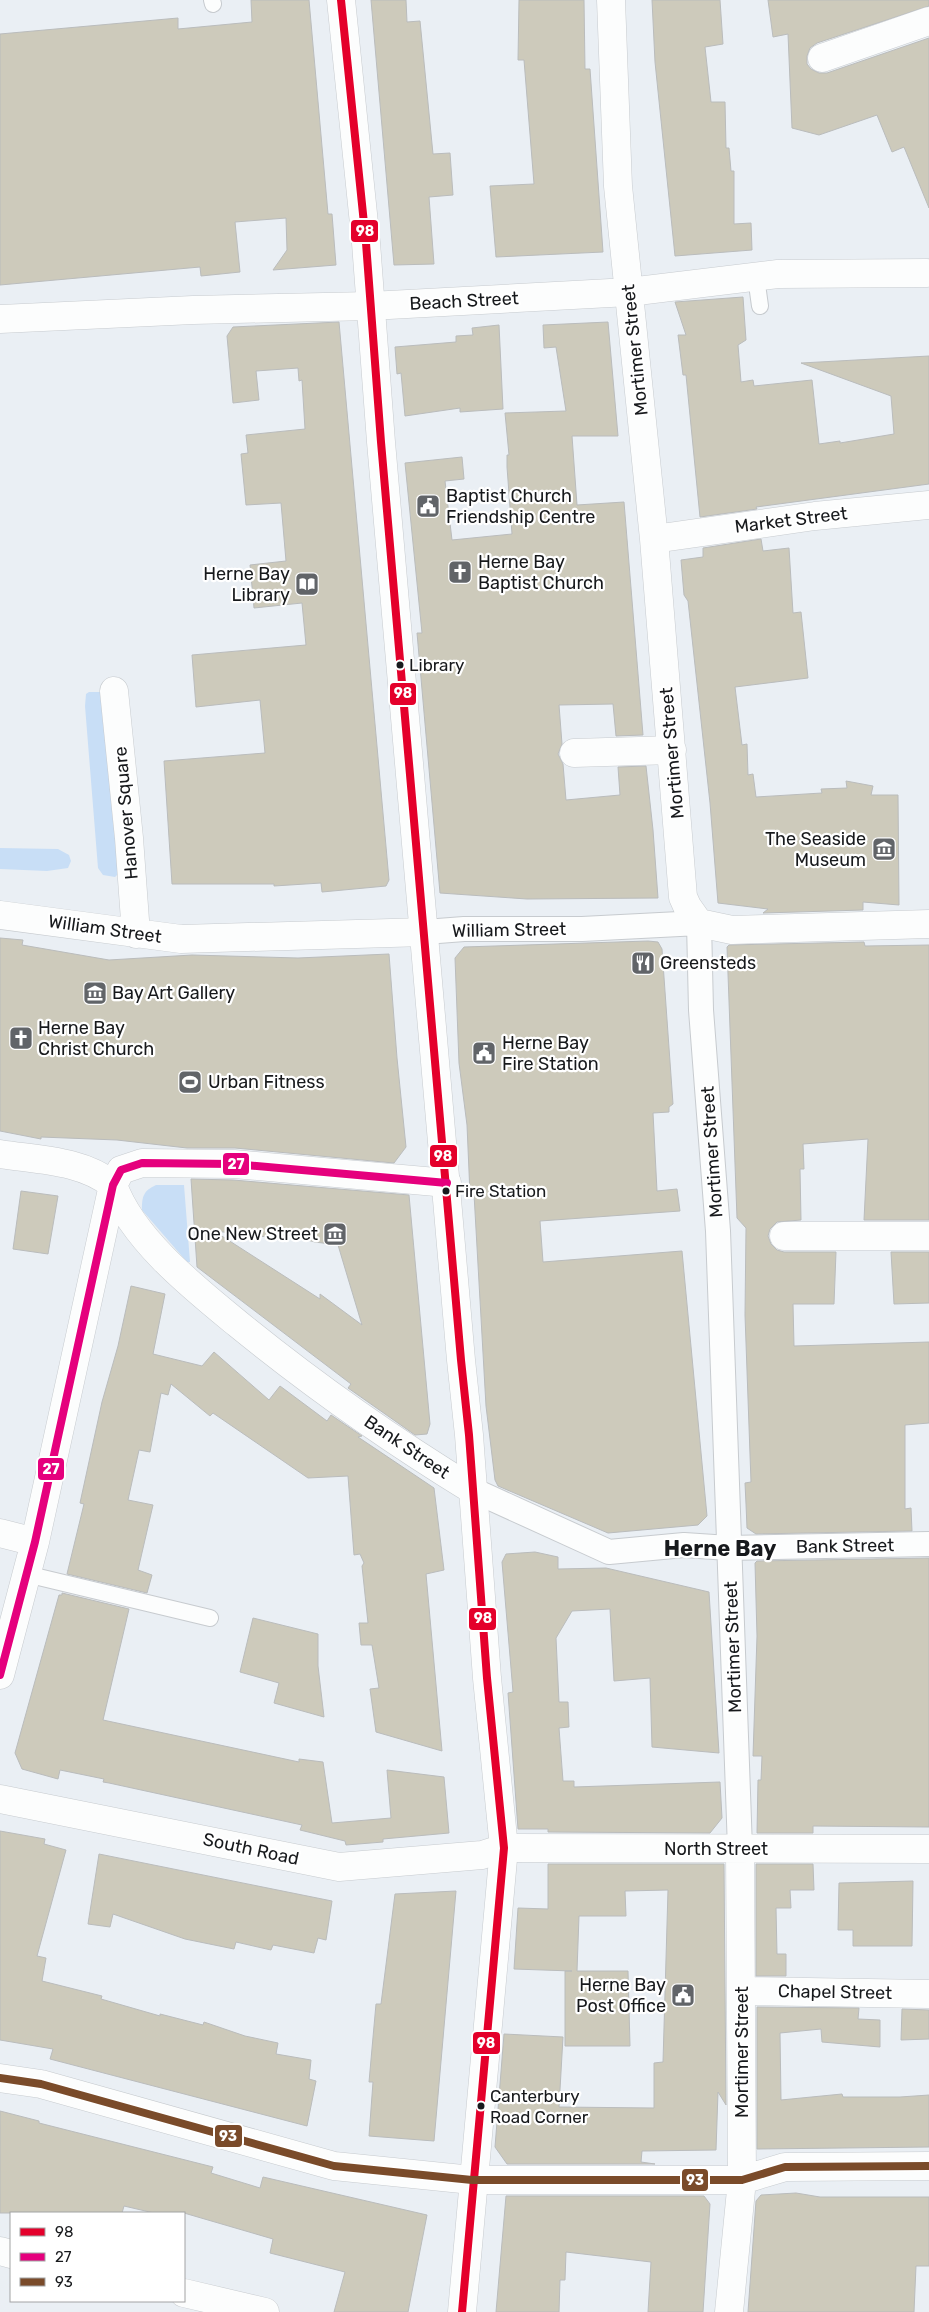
<svg xmlns="http://www.w3.org/2000/svg" width="929" height="2312" viewBox="0 0 929 2312" font-family="Rubik,sans-serif">
<style>
.green{fill:#c8def6}
.building{fill:#cdcabb;stroke:#babcbc;fill-rule:evenodd}
.lines{fill:none;stroke-linecap:round;stroke-linejoin:round}
.service-casing{stroke:#c7cbcf;stroke-width:18}
.pedestrian-casing{stroke:#c7cbcf;stroke-width:26}
.minor-casing{stroke:#c7cbcf;stroke-width:29}
.secondary-casing{stroke:#c7cbcf;stroke-width:29}
.service{stroke:#fcfdfd;stroke-width:16}
.pedestrian{stroke:#fcfdfd;stroke-width:24}
.minor{stroke:#fcfdfd;stroke-width:28}
.secondary{stroke:#fcfdfd;stroke-width:28}
.bus-1-casing{stroke:#fff;stroke-width:11}
.bus-2-casing{stroke:#fff;stroke-width:11}
.bus-3-casing{stroke:#fff;stroke-width:11}
.bus-1{stroke:#e4002b;stroke-width:8}
.bus-2{stroke:#e5007d;stroke-width:8}
.bus-3{stroke:#7a4b2a;stroke-width:8}
.bus-dot{fill:#17191c;stroke:#fff;stroke-width:2}
.labels{text-anchor:middle;dominant-baseline:central;stroke-width:4.5;stroke-linejoin:round;paint-order:stroke}
.bus-label{font-size:17px;fill:#17191c;stroke:#fff;text-anchor:start}
.street-label{font-size:18px;fill:#17191c;stroke:#fff}
.poi-label{font-size:18px;fill:#17191c;stroke:#fff;text-anchor:start}
.district-label{font-size:22px;font-weight:bold;fill:#17191c;stroke:#fff}
.line-badge{stroke:#fff;stroke-width:2}
.badge-label{font-size:14px;text-anchor:middle;font-weight:bold;fill:#fff}
</style>
<rect width="100%" height="100%" fill="#eaeff4"/>
<!-- green -->
<path class="green" d="M89,692h17l15,179 -6,6 -12,-2 -5,-7 -13,-162 1,-12z
M0,848l58,1 11,6 2,6 -3,7 -21,3 -47,-2z
M156,1185h28l6,77h-3l-45,-52c0,-13 1,-19 14,-25z"/>
<!-- building -->
<path class="building" d="M251,0h58l19,214h4l4,51 -63,5 14,-20 -1,-32 -51,4 5,50 -39,4 -1,-9 -200,18v-251l178,-16v11l74,-7z
M371,0h35l1,22 13,-1 13,133 17,-1 3,42 -24,2 5,67 -40,1z
M519,0h65l1,69h5l13,183 -107,5 -6,-71 44,-2 -10,-124h-6z
M652,0h68l3,44 -18,3 6,55h14l1,46h3l2,23h3v53l17,-1 1,27 -77,6 -20,-194z
M768,0h161v6l-112,37 -7,5 -3,8v8l4,5 8,4h8l102,-35v170l-25,-61 -12,5 -15,-37 -58,20 -27,-7 -4,-94 -15,3z
M743,297l3,43 -8,5 3,37 12,-2 1,6 58,-6 7,64 21,-3v2l54,-9 -3,-38 -90,-33 128,-7v128l-173,23 1,2 -57,8 -14,-142h-3l-5,-40h8l-11,-33z
M339,322l50,558 -3,6 -64,6 -1,-9 -47,3v-2h-102l-8,-123 101,-8 -5,-53 -64,7 -4,-52 114,-10 -4,-42 -48,5 -4,-43 36,-4 -5,-58 -35,2 -5,-51 7,-1 -2,-18 59,-6 -3,-49 -3,1 -1,-13 -42,3 3,29 -26,3 -6,-67 6,-9z
M608,322l10,114h-46l5,69 47,-3 19,233 -27,1 -3,-32 -54,1 3,39 -4,10 5,10 3,36 54,-5 -2,-28 28,-1 7,64 5,68 -131,1 -87,-6 -23,-260h5l-17,-170 57,-6 2,22 -19,2 7,59 60,-6 -5,-67v-12h2l-4,-42 61,-2 -10,-64 -12,1 -1,-23z
M499,325l4,84 -43,3v-4l-55,8 -4,-43 -4,1 -2,-27 61,-5v-6l17,-1 -1,-7z
M761,539l2,12 26,-3 4,65 8,-1 7,66 -73,9 7,58 5,-1 1,31 5,-1 3,23 66,-4 -1,-4 26,-1 -1,-7 27,5 -2,9h27l1,110 -36,-3v8l-100,3 5,-4 -50,-6 -8,-100 -22,-202 -4,-6 -3,-35 22,-3v-9z
M0,938l23,2 -1,5 87,15 83,-5 106,3 91,-4 8,104 9,89 -12,16 -159,-15h-48l-70,-8 -76,-3v2l-41,-8z
M648,941l10,1 4,7 11,155 -4,3v5l-16,1 4,78 20,-2 3,22 -140,10 3,41 139,-11 25,265 -9,9 -90,8 -110,-47 -3,-6 -9,-74 -12,-212h-4l-3,-69 -8,-62 -4,-105 9,-11z
M864,942l1,4 64,-1v275h-65l4,-81 -65,5 1,25h-4l1,51 -24,2 -7,7 -2,7 3,8 6,6 7,2h52l-2,52h-41l1,42 135,-4v81l-24,2v84l6,-1 1,23 -156,3 -9,-6 -1,-24 -1,-21 6,-1 -6,-167 1,-87 -9,-10 -10,-271 2,-2z
M191,1179l42,1 176,15 21,229 -3,10 -12,1 -67,-47 3,-4 -154,-117zM214,1231l72,8 2,-4 27,7 23,3 24,80 -42,-31v5z
M21,1191l37,5 -10,58 -35,-5z
M891,1252h38v51l-35,1z
M131,1286l34,8 -12,60 49,12 12,-14 55,48 11,-14 47,35 4,-6 31,21 -4,1 76,51 10,82 -18,4 16,177 -66,-19 -6,-43 9,-1 -7,-43h-11l-2,-22h9l-6,-57 2,-3 -4,-9 -6,1 -6,-79 -40,2 -95,-65 -3,3 -39,-32 -3,11 -7,-2 -11,59 -11,-2 -11,50 25,5 -15,65 14,5 -5,18 -80,-19 17,-70 -4,-1 22,-101 16,-56z
M535,1552l23,5v12l48,-1 103,24 10,161 -67,-6 -2,-69 -36,3 -4,-72 -38,2 -16,27 3,64h9l1,25 -10,1 4,53h11v6l146,-5 2,36 -12,15 -162,-1v-3h-30l-10,-136 5,-1 -11,-130 4,-8z
M929,1558v269l-116,-1v7h-56l1,-53h3l1,-24h-9l4,-120 -2,-73 2,-2z
M62,1593l67,16 -26,111 196,42v-3l24,3 9,61 59,-5 -4,-48 57,7 5,56 -66,6v3l-37,3 -1,-4 -45,-11 2,-5 -193,-42 -6,-1 1,-3 -44,-9 -2,9 -36,-10 -7,-16 44,-158h3z
M253,1618l65,16v32l6,51 -50,-14 5,-20 -39,-11z
M0,1831l45,8 -1,5 22,6 -29,106 9,2 -4,23 60,15 -1,3 59,17v-2l43,11 1,-3 41,14 33,7 -2,11 35,6 -2,19 7,2 -9,45 -257,-67 3,-10 -53,-9z
M99,1854l233,47 -6,39 -8,-2 -4,15 -41,-8 -2,5 -35,-8 -2,7 -49,-10 -72,-25 -3,13 -22,-3z
M548,1864h176l2,241 -8,-13 -2,58 -74,1 -1,11 14,2h-148l-12,-17 9,-113 59,3 -4,70 95,1v-45l9,-1 5,-172 -43,1 1,25h-47l-2,55h51l2,75h-65v-75h7l-58,-2 4,-61 30,1z
M756,1864h57l1,26h-24l1,18h-15l1,46h9v22h-30z
M913,1881l-1,65h-59v-16h-15l1,-47z
M456,1891l-22,250 -65,-5 4,-54h-4l7,-78h5l14,-110z
M757,2007l102,1 -1,11 22,1v27l-58,-5 -1,-13 -41,4 1,67 61,-6 1,3h57l29,-2v52l-172,2z
M902,2009l27,1v29l-28,1z
M0,2111l39,10v2l174,44 -2,6 49,15 3,-11 164,38 -19,97h-74l11,-40 -75,-19 3,-14 -89,-26h-30l-30,-7 -2,7h-122z
M796,2193l24,4h109v69h-13l-2,46h-166l8,-111 5,-6z
M506,2196h198l6,8 -7,108h-55l3,-50 -85,-10 -1,28h-5l-1,32h-63z"/>
<g class="lines">
<!-- service casing -->
<g class="service-casing">
<path id="service" d="M212,0l1,4
M756,277l4,29
M26,1574l184,44"/>
</g>
<!-- pedestrian casing -->
<g class="pedestrian-casing">
<path id="pedestrian" d="M425,932l39,-3h118l117,-6 2,87 17,221 22,618
M473,1490l136,62 75,-7 45,3 200,-4"/>
</g>
<!-- minor casing -->
<g class="minor-casing">
<path id="minor" d="M611,0l7,186 36,353 29,358 4,9 12,17 33,7 197,-6
M822,58l107,-37
M0,319l193,-9 177,-4 259,-14 149,-18 149,-1
M654,539l161,-23 114,-11
M114,691l15,147 7,96
M574,753l98,-3
M0,915l181,24 244,-7
M0,1154c38,6 82,6 113,31
M113,1185c19,54 81,103 125,139 75,61 153,116 235,166
M784,1236h145
M0,1533l35,9
M0,1675l35,-133 78,-357 8,-15 21,-7 92,1 213,19
M0,1799l339,68 143,-12 22,-7 425,1
M741,1991l188,3
M0,2078l41,6 293,82 138,14h270l43,-13 144,-1
M0,2251l11,3
M184,2293l81,19
M729,2312l13,-132 -2,-331"/>
</g>
<!-- secondary casing -->
<g class="secondary-casing">
<path id="secondary" d="M341,0l25,243 15,199 80,918 8,75 18,243 17,170 -42,464"/>
</g>
<!-- service -->
<use href="#service" class="service"/>
<!-- pedestrian -->
<use href="#pedestrian" class="pedestrian"/>
<!-- minor -->
<use href="#minor" class="minor"/>
<!-- secondary -->
<use href="#secondary" class="secondary"/>
<!-- bus-1 casing -->
<g class="bus-1-casing">
<path id="bus-1" d="M341,0l25,243 15,199 80,918 8,75 18,243 17,170 -42,464"/>
</g>
<!-- bus-2 casing -->
<g class="bus-2-casing">
<path id="bus-2" d="M0,1675l35,-133 78,-357 8,-15 21,-7 92,1 213,19"/>
</g>
<!-- bus-3 casing -->
<g class="bus-3-casing">
<path id="bus-3" d="M0,2078l41,6 293,82 138,14h270l43,-13 144,-1"/>
</g>
<!-- bus-1 -->
<use href="#bus-1" class="bus-1"/>
<!-- bus-2 -->
<use href="#bus-2" class="bus-2"/>
<!-- bus-3 -->
<use href="#bus-3" class="bus-3"/>
</g>
<!-- icons -->
<defs>
<g id="civic-square" transform="scale(1.25)"><rect x="-9" y="-9" width="18" height="18" rx="4" fill="#616468" stroke="#fff"/><path d="M-.6-6.5H3V-4.5H.6V-3L4-1V1h2V6H-6V1h2V-1L-.6-3ZM-1.2 2.5V6h2.4V2.5Z" fill="#fff"/></g>
<g id="church-square" transform="scale(1.25)"><rect x="-9" y="-9" width="18" height="18" rx="4" fill="#616468" stroke="#fff"/><path d="M-1.2-6h2.4v3.5h3.3v2.4h-3.3V6h-2.4V-.1h-3.3v-2.4h3.3Z" fill="#fff"/></g>
<g id="library-square" transform="scale(1.25)"><rect x="-9" y="-9" width="18" height="18" rx="4" fill="#616468" stroke="#fff"/><path d="M-6-4Q-3-5.5-.7-3.5V5Q-3 3-6 4ZM6-4Q3-5.5 .7-3.5V5Q3 3 6 4Z" fill="#fff"/></g>
<g id="museum-square" transform="scale(1.25)"><rect x="-9" y="-9" width="18" height="18" rx="4" fill="#616468" stroke="#fff"/><path d="M0-6L6-3V-2H-6V-3ZM-5-1h2V3h-2ZM-1-1h2V3h-2ZM3-1h2V3H3ZM-6 4H6V6H-6Z" fill="#fff"/></g>
<g id="restaurant-square" transform="scale(1.25)"><rect x="-9" y="-9" width="18" height="18" rx="4" fill="#616468" stroke="#fff"/><path d="M-5-6h1v4h1v-4h1v4h1v-4h1v5L-1.5 .5V6h-2V.5L-5-1ZM5-6V6H3V1.5H1.5Q1.5-4 5-6Z" fill="#fff"/></g>
<g id="stadium-square" transform="scale(1.25)"><rect x="-9" y="-9" width="18" height="18" rx="4" fill="#616468" stroke="#fff"/><path d="M0-5a6.5 5 0 1 0 0 10a6.5 5 0 1 0 0-10ZM-3.5-1.8h7v3.6h-7Z" fill="#fff"/></g>
</defs>
<g fill-rule="evenodd">
<use href="#civic-square" x="428" y="506"/>
<use href="#church-square" x="460" y="572"/>
<use href="#library-square" x="307" y="584"/>
<use href="#museum-square" x="884" y="849"/>
<use href="#restaurant-square" x="643" y="963"/>
<use href="#museum-square" x="95" y="993"/>
<use href="#church-square" x="21" y="1038"/>
<use href="#civic-square" x="484" y="1053"/>
<use href="#stadium-square" x="190" y="1082"/>
<use href="#museum-square" x="335" y="1234"/>
<use href="#civic-square" x="683" y="1995"/>
</g>
<!-- markers -->
<g class="bus-dot">
<circle cx="400" cy="665" r="4.5"/>
<circle cx="446" cy="1191" r="4.5"/>
<circle cx="481" cy="2106" r="4.5"/>
</g>
<g class="labels">
<!-- bus labels -->
<g class="bus-label">
<text x="409" y="665">Library</text>
<text x="455" y="1191">Fire Station</text>
<text x="490" y="2096">Canterbury<tspan x="490" dy="21">Road Corner</tspan></text>
</g>
<!-- street labels -->
<g class="street-label">
<text transform="translate(464 301) rotate(-3)">Beach Street</text>
<text transform="translate(635 350) rotate(-96)">Mortimer Street</text>
<text transform="translate(791 520) rotate(-7)">Market Street</text>
<text transform="translate(672 753) rotate(-95)">Mortimer Street</text>
<text transform="translate(126 813) rotate(-95)">Hanover Square</text>
<text transform="translate(105 929) rotate(8)">William Street</text>
<text transform="translate(509 930) rotate(-1)">William Street</text>
<text transform="translate(712 1152) rotate(-94)">Mortimer Street</text>
<text transform="translate(407 1447) rotate(34)">Bank Street</text>
<text transform="translate(845 1546) rotate(-1)">Bank Street</text>
<text transform="translate(733 1647) rotate(-92)">Mortimer Street</text>
<text transform="translate(251 1849) rotate(12)">South Road</text>
<text x="716" y="1849">North Street</text>
<text transform="translate(835 1992) rotate(1)">Chapel Street</text>
<text transform="translate(742 2052) rotate(-90)">Mortimer Street</text>
</g>
<!-- poi labels -->
<g class="poi-label">
<text x="446" y="496">Baptist Church<tspan x="446" dy="21">Friendship Centre</tspan></text>
<text x="478" y="562">Herne Bay<tspan x="478" dy="21">Baptist Church</tspan></text>
<text x="290" y="574" text-anchor="end">Herne Bay<tspan x="290" dy="21">Library</tspan></text>
<text x="866" y="839" text-anchor="end">The Seaside<tspan x="866" dy="21">Museum</tspan></text>
<text x="660" y="963">Greensteds</text>
<text x="112" y="993">Bay Art Gallery</text>
<text x="38" y="1028">Herne Bay<tspan x="38" dy="21">Christ Church</tspan></text>
<text x="502" y="1043">Herne Bay<tspan x="502" dy="21">Fire Station</tspan></text>
<text x="208" y="1082">Urban Fitness</text>
<text x="318" y="1234" text-anchor="end">One New Street</text>
<text x="666" y="1985" text-anchor="end">Herne Bay<tspan x="666" dy="21">Post Office</tspan></text>
</g>
<!-- district labels -->
<g class="district-label">
<text x="720" y="1548">Herne Bay</text>
</g>
</g>
<g class="line-badge">
<rect x="350" y="219" width="29" height="24" rx="5" fill="#e4002b"/>
<rect x="389" y="682" width="28" height="24" rx="5" fill="#e4002b"/>
<rect x="429" y="1144" width="29" height="24" rx="5" fill="#e4002b"/>
<rect x="222" y="1152" width="28" height="24" rx="5" fill="#e5007d"/>
<rect x="37" y="1457" width="28" height="24" rx="5" fill="#e5007d"/>
<rect x="468" y="1607" width="29" height="24" rx="5" fill="#e4002b"/>
<rect x="472" y="2031" width="29" height="24" rx="5" fill="#e4002b"/>
<rect x="214" y="2124" width="29" height="24" rx="5" fill="#7a4b2a"/>
<rect x="681" y="2168" width="28" height="24" rx="5" fill="#7a4b2a"/>
</g>
<g class="badge-label">
<text x="365" y="236">98</text>
<text x="403" y="698">98</text>
<text x="443" y="1161">98</text>
<text x="236" y="1169">27</text>
<text x="51" y="1474">27</text>
<text x="483" y="1623">98</text>
<text x="486" y="2048">98</text>
<text x="228" y="2141">93</text>
<text x="695" y="2185">93</text>
</g>
<!-- legend -->
<rect x="10" y="2212" width="175" height="90" fill="#ffffff" stroke="#a2a3a4"/>
<rect x="20" y="2228" width="25" height="8" fill="#e4002b" stroke="#a2a3a4"/>
<text x="55" y="2237" font-size="15" fill="#17191c">98</text>
<rect x="20" y="2253" width="25" height="8" fill="#e5007d" stroke="#a2a3a4"/>
<text x="55" y="2262" font-size="15" fill="#17191c">27</text>
<rect x="20" y="2278" width="25" height="8" fill="#7a4b2a" stroke="#a2a3a4"/>
<text x="55" y="2287" font-size="15" fill="#17191c">93</text>
</svg>
